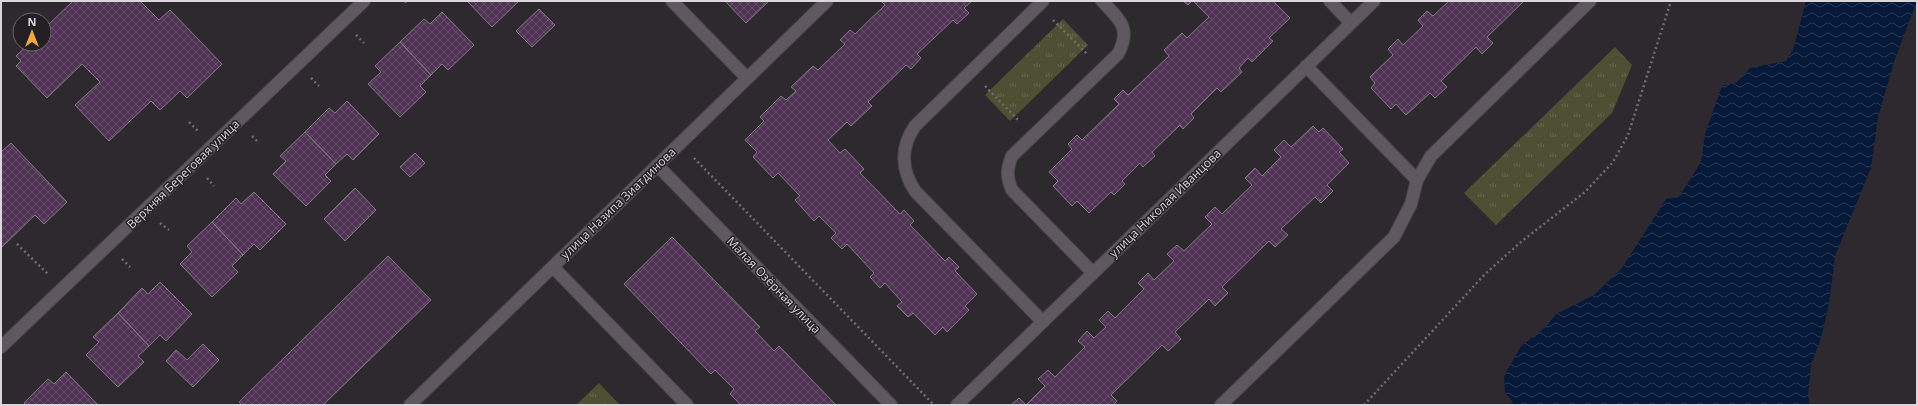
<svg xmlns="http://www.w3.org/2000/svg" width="1918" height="406" viewBox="0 0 1918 406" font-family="'Open Sans',sans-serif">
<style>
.park{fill:url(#park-tufts)}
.water{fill:url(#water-waves)}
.building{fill:url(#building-cross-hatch);stroke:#837c84}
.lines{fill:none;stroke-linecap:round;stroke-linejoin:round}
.minor-casing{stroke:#49444a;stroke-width:14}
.path{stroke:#726c73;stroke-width:2.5;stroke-dasharray:2 3;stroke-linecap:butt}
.minor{stroke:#5f5860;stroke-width:12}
.labels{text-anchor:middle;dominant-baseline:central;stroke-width:3;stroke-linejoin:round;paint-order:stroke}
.street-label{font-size:12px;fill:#dad6db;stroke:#241e25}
</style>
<defs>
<pattern id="park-tufts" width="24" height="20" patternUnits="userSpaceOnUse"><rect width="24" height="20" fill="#4e5033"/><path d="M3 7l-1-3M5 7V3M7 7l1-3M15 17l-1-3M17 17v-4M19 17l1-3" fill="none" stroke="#676850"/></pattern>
<pattern id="water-waves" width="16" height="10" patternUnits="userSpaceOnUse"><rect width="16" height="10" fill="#061939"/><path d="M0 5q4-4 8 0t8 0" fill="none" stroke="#2a3a55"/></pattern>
<pattern id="building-cross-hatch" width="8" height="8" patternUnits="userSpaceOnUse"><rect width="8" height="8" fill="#4f3254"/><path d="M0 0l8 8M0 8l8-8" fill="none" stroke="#684f6c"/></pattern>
</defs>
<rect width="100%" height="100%" fill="#2e282f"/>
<!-- park -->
<path class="park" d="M1063,19l25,26 -78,76 -25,-26z
M1615,47l17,18 -20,48 -116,112 -32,-32z
M599,383l21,22h-44z"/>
<!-- water -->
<path class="water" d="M1806,1h111l-22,58 -17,58 -7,51 -36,88 -6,48 -8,34 -10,27 -3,31 2,9h-300l3,-3 -8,-9 -1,-17 17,-30 25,-19 10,-13 38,-19 28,-27 44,-69 13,-2 22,-35 4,-28 17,-48 15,-4 13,-14 36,-7 7,-11z"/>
<!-- building -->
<path class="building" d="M73,1h67l19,19 11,-10 52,54 -35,34 -7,-7 -20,19 -9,-9 -42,40 -34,-36 25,-23 -18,-18 -35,34 -31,-32 5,-5 -5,-5 13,-12h15v-15z
M467,1h50l1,1 -26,25z
M725,1h44l-23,22z
M881,1h91l-8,7 5,5 -12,11 -4,-4 -36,34 4,4 -10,11 -5,-4 -38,37 4,4 -21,20 -4,-4 -19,18 12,13 5,-4 19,20 -4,4 40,41 4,-4 10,11 -4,4 35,36 4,-4 10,10 -4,4 22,23 -12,12 4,4 -22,22 -4,-5 -8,8 -22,-22 -5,4 -11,-11 5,-4 -17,-19 -5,5 -10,-11 4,-4 -27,-29 -5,5 -11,-11 5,-5 -17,-17 -5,5 -19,-21 5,-4 -22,-23 -5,5 -20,-21 4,-5 -12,-12 19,-19 -4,-4 21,-21 5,4 10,-9 -5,-4 22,-21 5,4 27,-26 -5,-4 10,-10 5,4 30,-29z
M1183,1h9l-4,4z
M1193,1h82l-1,1 16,16 -21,20 4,3 -21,21 -4,-4 -9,10 3,4 -21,20 -4,-4 -26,26 3,4 -11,11 -3,-4 -28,27 3,4 -12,11 -3,-4 -18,18 3,3 -11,11 -3,-3 -22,21 -12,-12 -5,5 -19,-20 5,-5 -9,-9 23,-23 -4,-5 9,-9 5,5 37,-36 -5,-5 9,-9 5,5 41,-39 -5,-6 18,-17 5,5 22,-21z
M1449,1h75l-37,36 6,6 -11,11 -6,-7 -35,34 6,6 -12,11 -5,-5 -24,22 -10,-11 -5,5 -20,-21 4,-5 -5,-6 23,-22 -5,-6 10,-10 5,6 20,-19 -5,-6 9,-9 6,5z
M539,9l16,16 -23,22 -16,-16z
M442,12l32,33 -26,25 -6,-6 -11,11 -31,-33 24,-23 6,5z
M400,42l31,33 -11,11 6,6 -26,25 -32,-33 13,-12 -6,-6z
M347,101l32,33 -26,26 -6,-6 -11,10 -31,-32 24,-24 6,5z
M1313,126l6,6 4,-4 20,21 -4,3 10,11 -22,22 6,6 -12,12 -6,-6 -34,32 7,6 -13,12 -6,-6 -47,46 6,6 -13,13 -6,-7 -34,33 6,7 -13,12 -6,-6 -51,50 6,6 -4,4h-102l8,-7 7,7 19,-19 -7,-7 10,-9 7,7 30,-30 -7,-6 9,-10 7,7 12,-11 -7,-7 9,-9 7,7 29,-29 -6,-6 10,-10 6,7 20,-19 -7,-7 10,-9 7,6 28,-27 -7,-7 10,-10 7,7 30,-29 -7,-7 10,-10 7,8 19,-19 -7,-7 10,-10 7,7z
M305,132l31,32 -11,11 6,6 -25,25 -33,-32 13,-13 -6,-5z
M11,143l56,59 -23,22 -9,-9 -34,33v-96z
M415,153l10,10 -15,14 -10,-10z
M355,188l21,22 -31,31 -21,-22z
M254,192l32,32 -26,26 -6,-6 -11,11 -31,-33 24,-24 5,6z
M212,222l31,33 -11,11 6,6 -26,25 -32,-33 12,-12 -5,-6z
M672,237l88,90 -5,4 19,20 5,-5 57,59h-95l-11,-11 4,-5 -19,-19 -4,4 -87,-90z
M388,256l43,44 -108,105h-81l-3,-3z
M160,282l32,32 -26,27 -6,-6 -11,11 -31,-33 24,-25 6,6z
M118,313l31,33 -11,10 6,6 -26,25 -32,-32 13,-13 -6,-5z
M203,344l16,16 -26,27 -27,-26 10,-11 11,10z
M66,372l32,33h-72l-2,-2 24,-24 6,5z"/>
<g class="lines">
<!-- minor casing -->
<g class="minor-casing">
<path id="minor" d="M672,1l75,77
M1330,1l21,22
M1306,66l111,114
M657,165l234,240
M553,267l134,138
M1093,273l-81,-83c-6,-13 -5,-22 0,-34l106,-102c14,-26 1,-35 -16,-53
M1043,322l-128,-131c-14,-22 -15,-43 0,-65l128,-125
M1,347l363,-346
M410,405l417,-404
M957,405l417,-404
M1221,405l173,-168 17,-33 6,-24 14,-24 159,-155"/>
</g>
<!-- path -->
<path class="path" d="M405,1l2,2
M1053,20l35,35
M356,35l8,8
M311,78l8,8
M985,86l34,35
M189,122l10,10
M252,136l7,7
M694,158l240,247
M207,178l7,8
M160,223l9,7
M17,244l31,30
M122,259l8,8
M1364,405l121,-131 37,-33 63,-49 28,-30 15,-27 43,-134"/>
<!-- minor -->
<use href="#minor" class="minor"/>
</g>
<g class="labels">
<!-- street labels -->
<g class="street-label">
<text transform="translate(183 174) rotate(-44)">Верхняя Береговая улица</text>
<text transform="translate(618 203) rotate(-44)">улица Назипа Зиатдинова</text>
<text transform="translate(1165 203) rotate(-44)">улица Николая Иванцова</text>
<text transform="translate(774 285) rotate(46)">Малая Озёрная улица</text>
</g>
</g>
<!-- border -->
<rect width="1918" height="406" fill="none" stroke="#dad6db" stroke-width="4"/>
<!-- north arrow -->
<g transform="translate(32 32)"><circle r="19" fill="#241e25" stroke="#6d686e"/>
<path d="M0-3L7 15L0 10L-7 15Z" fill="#eea83c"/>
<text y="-6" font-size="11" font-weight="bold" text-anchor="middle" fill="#dad6db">N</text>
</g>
</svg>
